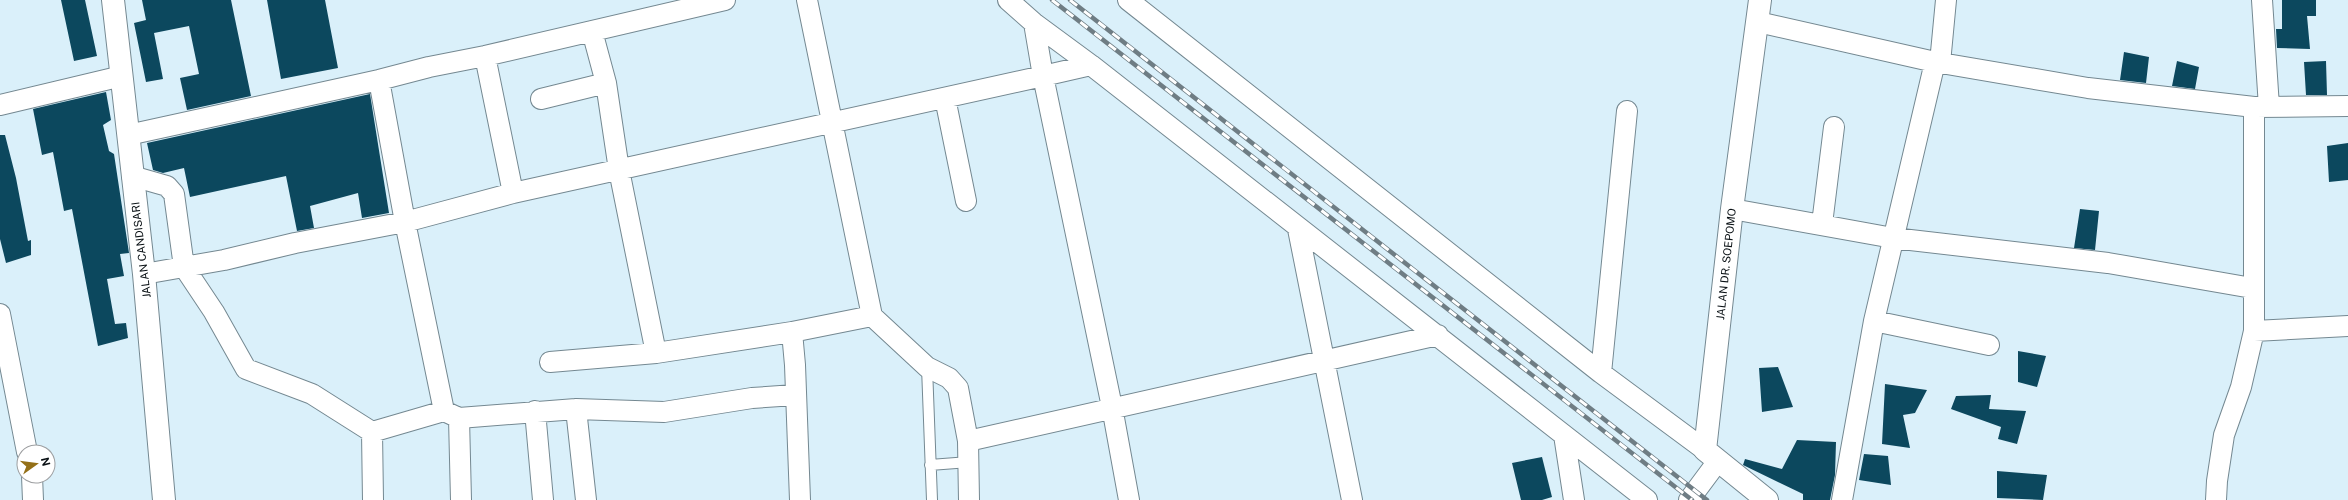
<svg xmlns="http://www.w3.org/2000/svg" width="2348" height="500" viewBox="0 0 2348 500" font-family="'Public Sans',sans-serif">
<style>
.building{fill:#0c485e}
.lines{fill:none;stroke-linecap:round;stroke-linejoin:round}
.service-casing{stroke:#748891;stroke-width:12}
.minor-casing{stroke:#748891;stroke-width:22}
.tertiary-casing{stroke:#748891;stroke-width:24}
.service{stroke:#fff;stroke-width:10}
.minor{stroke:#fff;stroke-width:20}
.tertiary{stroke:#fff;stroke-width:22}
.rail-casing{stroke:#6f7d84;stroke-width:4.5}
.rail{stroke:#fff;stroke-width:3;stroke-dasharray:9;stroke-linecap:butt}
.labels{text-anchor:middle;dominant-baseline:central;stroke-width:4;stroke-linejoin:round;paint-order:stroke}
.street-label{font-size:11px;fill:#091014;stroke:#fff}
</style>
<rect width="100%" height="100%" fill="#daf0fa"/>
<!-- building -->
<path class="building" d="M61,0h24l12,56 -23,5z
M142,0h89l20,96 -64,14 -7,-32 19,-4 -10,-48 -35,7 9,46 -17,3 -12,-59 12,-3z
M267,0h58l13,68 -57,11z
M2282,0h34v16h-9l3,33 -33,-1 -1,-19h6z
M2124,52l25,5 -3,26 -26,-3z
M2177,61l22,6 -4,22 -23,-3z
M2326,61l1,34h-21l-2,-33z
M106,92l5,28 -8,5 6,26 5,3 15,99 -9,1 4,22 -17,3 8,45 11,-1 2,15 -30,8 -26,-137 -8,2 -11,-59 -11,3 -9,-46z
M370,94l19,119 -27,5 -4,-25 -48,13 4,22 -17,3 -11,-55 -96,21 -6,-29 -21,5 -10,-3 -6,-27z
M0,135h5l11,43 12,63 3,-1v15l-25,8 -6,-24z
M2348,143v37l-19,2 -2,-36z
M2080,209l19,2 -4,39 -21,-2z
M2018,351l28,5 -9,31 -19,-5z
M1778,367l15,40 -31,5 -3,-44z
M1885,384l42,6 -12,23 -12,2 7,33 -28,-4z
M1991,395l-2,14 37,2 -9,33 -19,-5 3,-12 -50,-18 5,-13z
M1797,440l39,2 -1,33 -5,25h-27v-6l-60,-29 2,-6 37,10z
M1864,454l24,2 3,29 -32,-5z
M1542,457l10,40 -10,3h-21l-9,-37z
M1997,471l50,4 -4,25 -46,-2z"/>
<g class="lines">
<!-- service casing -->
<g class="service-casing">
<path id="service" d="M927,367l5,133
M930,465l39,-3"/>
</g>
<!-- minor casing -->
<g class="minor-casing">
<path id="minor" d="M807,0l65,316 55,51 22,11 9,10 10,53 1,59
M1008,0l26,23 57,42 556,435
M1128,0l473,373 104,77
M2262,0l7,107
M1758,22l177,40 153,26 166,19 94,-1
M1034,23l9,53 48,-11
M592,31l14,52 13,87 37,183
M485,56l28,137
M1940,63l6,-63
M379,80l26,142 39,189
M945,98l21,103
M541,99l65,-16
M0,105l122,-29
M128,135l251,-55 50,-13 56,-11 240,-56
M132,176l35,10 7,8 10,73 30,45 32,57 66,25 60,38 72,-21 15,7 117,-9 88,3 88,-14 43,-3
M1732,209l161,29 215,25 144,25
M1822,224l12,-97
M1298,229l54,271
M144,274l80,-14 71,-17 110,-21 108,-29 530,-117 69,331 17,93
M0,314l27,138
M1874,321l115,24
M2254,331l94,-5
M550,362l106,-9 136,-21
M1601,373l26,-262
M576,409l10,91
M535,411l8,89
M459,418l2,82
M372,432l1,68
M1564,435l10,65
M968,441l470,-106
M32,476l1,24
M800,500l-5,-135 -3,-33 80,-16
M1689,500l29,-39
M1842,500l32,-179 61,-259
M2216,500l1,-19 7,-46 17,-48 13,-56v-224"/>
</g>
<!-- tertiary casing -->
<g class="tertiary-casing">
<path id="tertiary" d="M113,0l31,274 20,226
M1760,0l-28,209 -27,241 62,50"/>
</g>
<!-- service -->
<use href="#service" class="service"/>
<!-- minor -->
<use href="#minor" class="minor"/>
<!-- tertiary -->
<use href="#tertiary" class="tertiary"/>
<!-- rail casing -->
<g class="rail-casing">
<path id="rail" d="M1052,0l640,500
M1070,0l637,500"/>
</g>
<!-- rail -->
<use href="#rail" class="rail"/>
</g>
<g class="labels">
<!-- street labels -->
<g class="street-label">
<text transform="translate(141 250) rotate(-97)">JALAN CANDISARI</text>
<text transform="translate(1726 264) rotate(-84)">JALAN DR. SOEPOMO</text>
</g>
</g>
<!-- north arrow -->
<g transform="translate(36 464) rotate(76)"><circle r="19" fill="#ffffff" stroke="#9d9fa1"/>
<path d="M0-3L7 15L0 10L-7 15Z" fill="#947018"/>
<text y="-6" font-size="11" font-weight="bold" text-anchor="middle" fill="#091014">N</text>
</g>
</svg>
